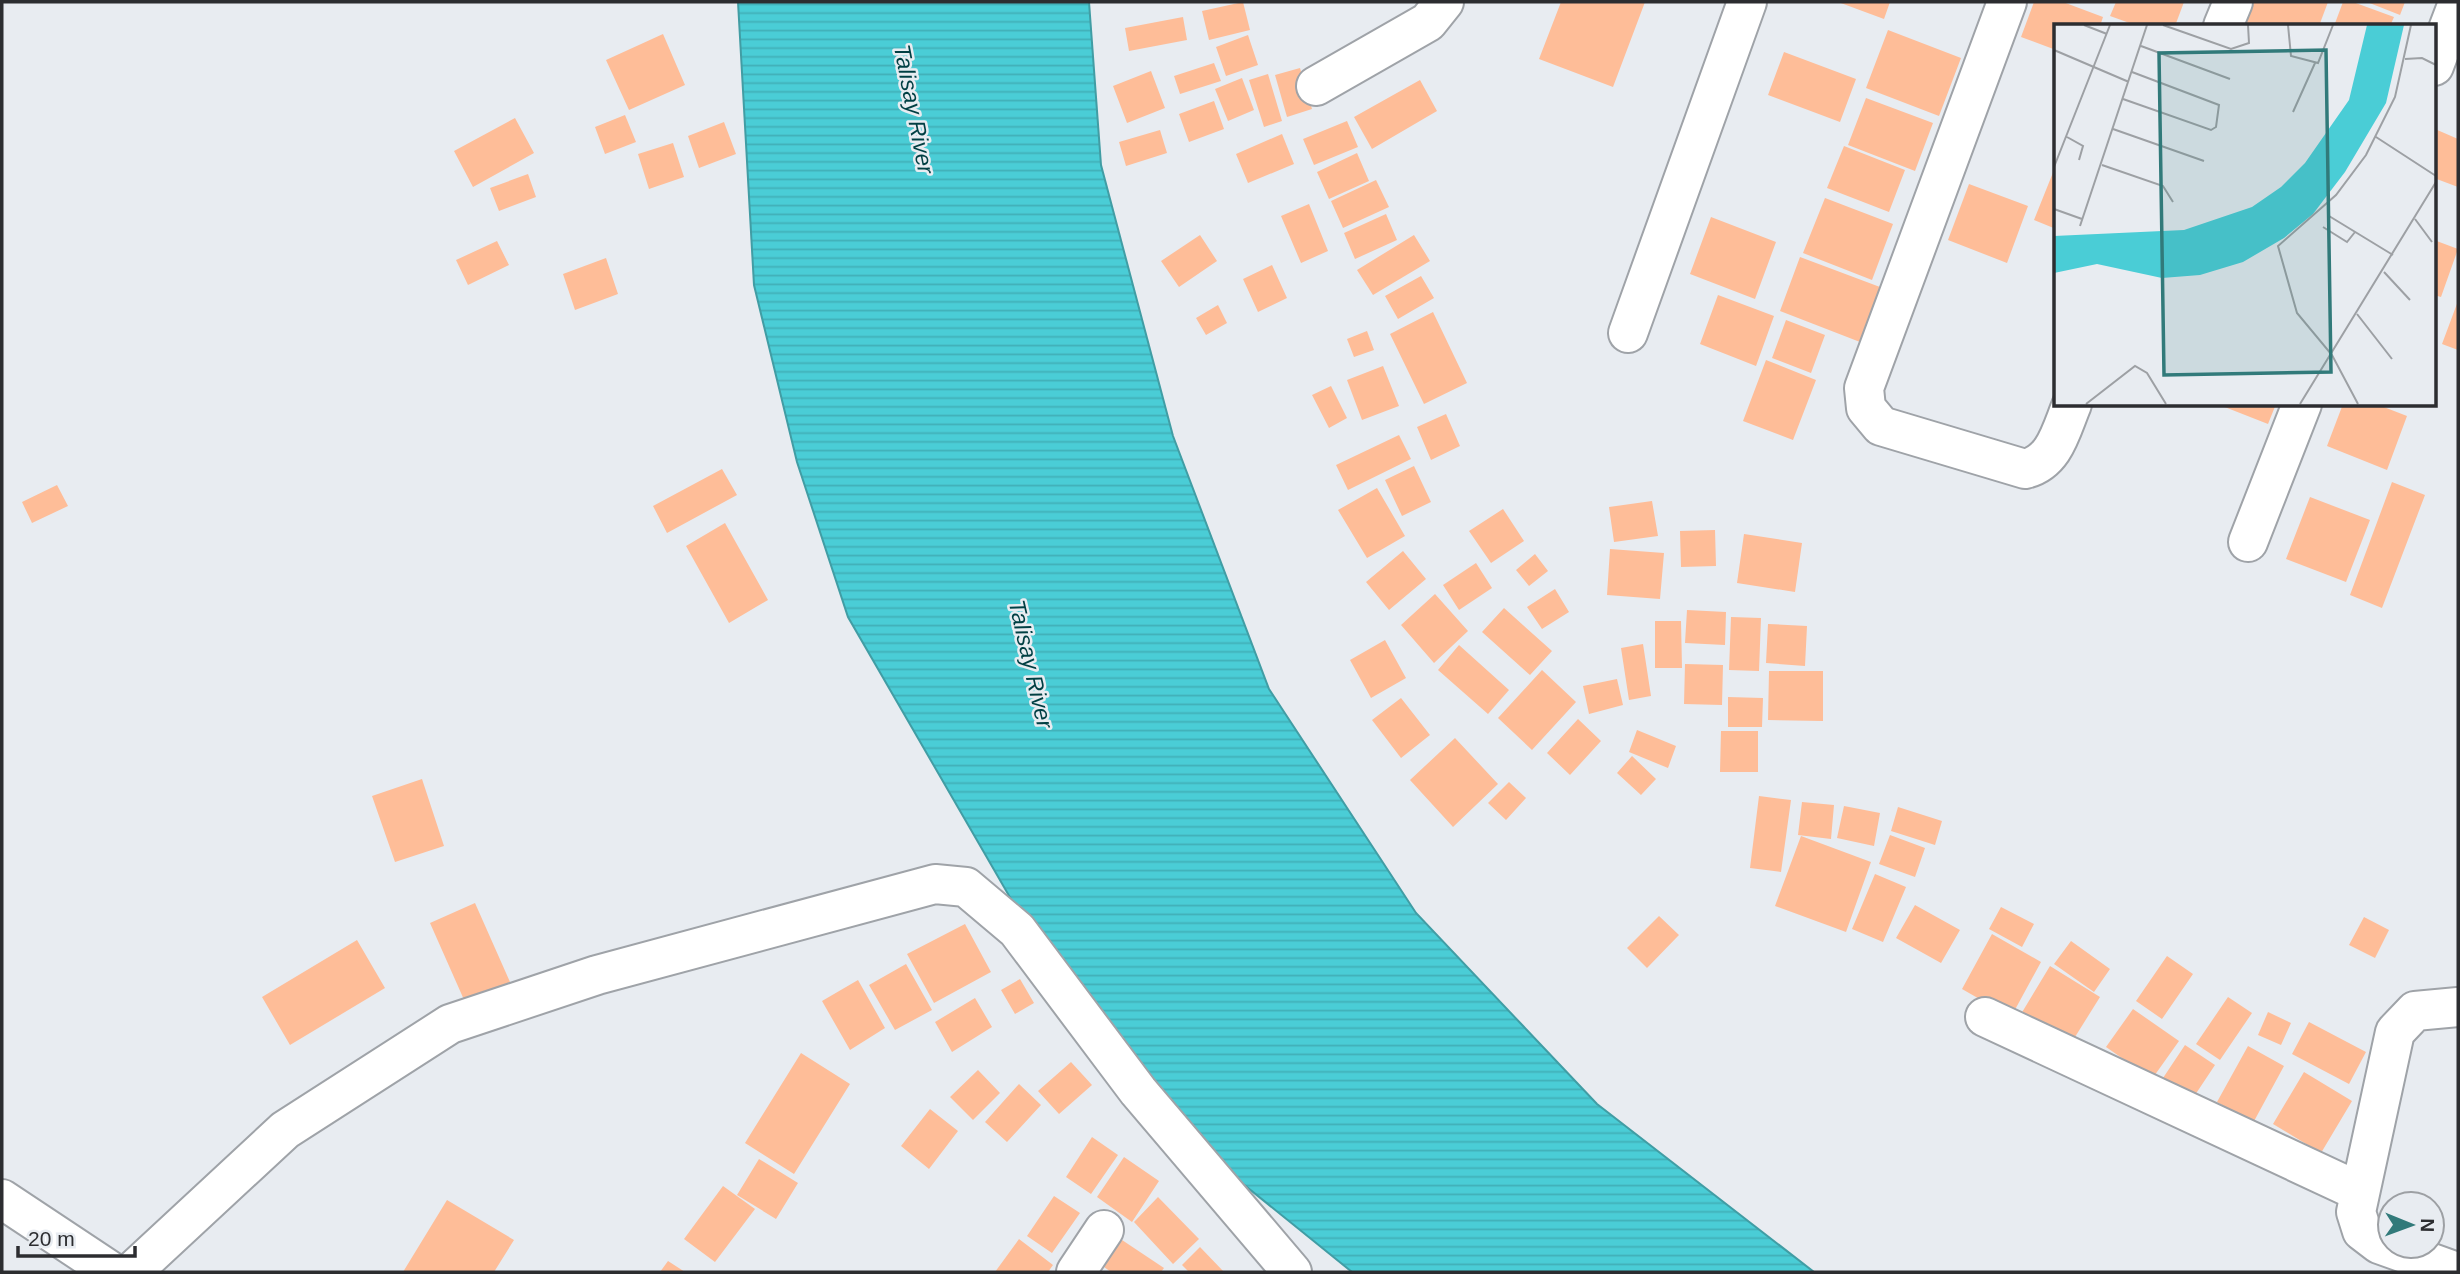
<svg xmlns="http://www.w3.org/2000/svg" width="2460" height="1274" viewBox="0 0 2460 1274" font-family="Arial,sans-serif">
<style>
.water{fill:url(#water-rules);stroke:#419da4;stroke-width:2}
.building{fill:#febd98}
.lines{fill:none;stroke-linecap:round;stroke-linejoin:round}
.minor-casing{stroke:#9fa3a8;stroke-width:42}
.major-casing{stroke:#9fa3a8;stroke-width:42}
.minor{stroke:#fff;stroke-width:38}
.major{stroke:#fff;stroke-width:38}
.labels{text-anchor:middle;dominant-baseline:central;stroke-width:5;stroke-linejoin:round;paint-order:stroke}
.water-label{font-size:23px;font-style:italic;fill:#003f43;stroke:#e8ecf1}
.inset-road{fill:none;stroke:#9da0a4;stroke-width:2}
.view{fill:#317a7a;fill-opacity:0.15;stroke:#317a7a;stroke-width:3.5}
.inset-edge{fill:none;stroke:#2c2d30;stroke-width:3.5}
</style>
<defs>
<pattern id="water-rules" width="6" height="5" patternUnits="userSpaceOnUse" patternTransform="scale(1.75)"><rect width="6" height="5" fill="#4acdd6"/><path d="M0 2.5h6" fill="none" stroke="#41b0b8"/></pattern>
</defs>
<rect width="100%" height="100%" fill="#e8ecf1"/>
<!-- water -->
<path class="water" d="M738,2h351l12,163 72,271 96,253 147,224 181,191 217,168h-462l-146,-118 -176,-222 -182,-315 -51,-155 -43,-177z"/>
<!-- building -->
<path class="building" d="M1243,2l7,28 -41,10 -7,-29z
M1561,2h84l-32,85 -74,-28z
M1838,2h52l-6,17z
M2034,2h29l40,15 -3,9h-44v24l-35,-13z
M2116,2h68l-9,24h-37l-28,-10z
M2250,2h78l-9,24h-73l-4,-2z
M2343,2h10l41,15 -4,9h-56z
M2367,2h38l-5,13z
M1183,17l4,23 -58,11 -4,-23z
M1888,30l73,28 -22,58 -73,-28z
M663,34l22,51 -56,25 -23,-50z
M1248,35l10,30 -32,11 -10,-29z
M1784,52l72,27 -16,43 -72,-27z
M1214,63l7,18 -41,13 -6,-18z
M1300,68l12,41 -25,8 -12,-42z
M1151,71l14,37 -38,15 -14,-37z
M1268,74l14,47 -18,6 -15,-47z
M1242,78l12,32 -26,11 -13,-32z
M1420,80l17,31 -65,38 -18,-32z
M1866,98l67,25 -18,48 -67,-26z
M1214,101l10,28 -35,13 -10,-28z
M625,115l11,27 -31,12 -10,-27z
M515,118l19,35 -61,34 -19,-36z
M1347,121l11,26 -44,18 -11,-26z
M724,122l12,32 -37,14 -11,-32z
M2435,129l23,10v48l-24,-9z
M1160,130l7,23 -41,13 -7,-24z
M1282,134l12,30 -46,19 -12,-29z
M673,143l11,34 -35,12 -11,-35z
M1844,146l61,24 -16,42 -62,-24z
M1357,153l12,28 -40,18 -12,-27z
M2056,165v64l-22,-9z
M528,174l8,23 -37,14 -9,-23z
M1376,180l13,27 -46,21 -12,-27z
M1969,184l59,22 -21,57 -59,-23z
M1825,198l68,26 -21,56 -69,-27z
M1309,204l19,47 -27,12 -20,-47z
M1386,214l11,26 -42,19 -11,-26z
M1711,217l65,25 -21,57 -65,-25z
M1200,235l17,26 -38,26 -18,-26z
M1414,235l16,26 -57,34 -16,-25z
M2434,240l24,9 -17,48 -7,-2z
M497,241l12,24 -41,20 -12,-25z
M1800,257l80,30 -20,55 -80,-31z
M606,258l12,36 -43,16 -12,-36z
M1272,265l15,33 -29,14 -15,-33z
M1421,276l13,22 -36,21 -13,-23z
M1718,295l56,21 -18,50 -56,-22z
M2458,301v49l-16,-6z
M1218,305l9,18 -21,12 -10,-17z
M1433,312l34,71 -43,21 -34,-70z
M1786,320l39,15 -14,38 -39,-15z
M1367,331l7,19 -20,7 -7,-18z
M1766,360l50,20 -23,60 -50,-19z
M1383,366l16,40 -37,14 -15,-40z
M1331,386l16,32 -18,10 -17,-33z
M2217,404h59l-8,20z
M2343,404h33l31,12 -20,54 -60,-24z
M1446,414l14,32 -29,14 -14,-33z
M1399,435l12,24 -63,31 -12,-25z
M1414,466l17,36 -29,14 -17,-36z
M722,469l15,26 -70,38 -14,-27z
M2392,482l33,13 -43,113 -32,-13z
M57,485l11,21 -36,17 -10,-21z
M1377,488l28,48 -38,22 -29,-48z
M2310,497l60,23 -24,62 -60,-23z
M1652,501l6,35 -44,6 -5,-35z
M1503,509l21,32 -33,22 -22,-32z
M725,523l43,77 -39,23 -43,-77z
M1715,530l1,36 -35,1 -1,-36z
M1744,534l58,9 -7,49 -58,-9z
M1610,549l54,4 -4,46 -53,-4z
M1403,551l23,28 -37,31 -23,-28z
M1535,554l13,17 -19,15 -13,-16z
M1476,563l16,25 -33,22 -16,-25z
M1555,589l14,23 -27,17 -15,-22z
M1435,594l33,37 -34,32 -33,-38z
M1504,608l48,43 -22,24 -48,-43z
M1687,610l39,2 -1,33 -40,-2z
M1731,617l30,1 -2,53 -30,-1z
M1655,621h26l1,47h-27z
M1768,624l39,2 -2,40 -39,-3z
M1385,640l21,38 -35,20 -21,-38z
M1643,644l8,52 -22,4 -8,-52z
M1459,645l50,45 -21,24 -50,-44z
M1685,664l38,1 -1,40 -38,-1z
M1542,670l34,32 -44,48 -34,-32z
M1769,671h54v50l-55,-1z
M1617,679l6,26 -34,9 -6,-28z
M1728,697l35,1 -1,29h-34z
M1401,698l29,37 -29,23 -29,-38z
M1578,719l23,22 -31,34 -23,-22z
M1637,730l39,16 -8,22 -39,-16z
M1721,731h37v41h-38z
M1455,738l43,46 -45,43 -43,-47z
M1632,756l24,23 -15,16 -24,-22z
M422,779l22,67 -49,16 -23,-66z
M1509,782l17,16 -20,22 -18,-17z
M1759,796l32,4 -10,72 -31,-4z
M1802,802l32,3 -3,34 -33,-4z
M1844,806l36,7 -6,33 -37,-8z
M1898,807l44,14 -7,24 -44,-14z
M1890,835l35,13 -10,29 -36,-13z
M1801,836l70,26 -25,70 -71,-26z
M1875,874l31,13 -23,55 -31,-13z
M475,903l35,79 -45,20 -35,-79z
M1915,905l45,25 -19,33 -45,-25z
M2001,907l33,17 -12,23 -33,-18z
M1659,916l20,19 -32,33 -20,-20z
M2364,917l25,13 -14,28 -26,-13z
M965,924l26,48 -57,31 -27,-49z
M1992,934l49,28 -30,55 -49,-28z
M357,940l28,48 -95,57 -28,-48z
M2071,941l39,28 -16,23 -40,-28z
M2167,956l26,18 -31,45 -26,-18z
M906,964l26,46 -37,20 -26,-45z
M2050,966l50,31 -30,48 -49,-31z
M1020,979l14,24 -19,11 -14,-24z
M858,980l27,48 -35,22 -28,-49z
M2228,997l24,16 -32,47 -24,-16z
M975,998l17,29 -40,25 -17,-30z
M2133,1009l46,32 -27,38 -46,-32z
M2268,1012l23,11 -10,22 -23,-10z
M2309,1022l57,30 -17,32 -57,-30z
M2185,1045l30,20 -26,39 -30,-20z
M2248,1046l36,20 -31,57 -36,-21z
M801,1053l49,31 -56,90 -49,-31z
M1071,1062l21,23 -33,29 -21,-23z
M978,1070l22,23 -27,27 -23,-23z
M2304,1072l48,29 -31,52 -48,-29z
M1019,1084l22,21 -34,37 -22,-20z
M930,1109l28,22 -29,38 -28,-23z
M1092,1137l26,18 -27,39 -25,-17z
M1124,1157l35,24 -27,41 -35,-25z
M759,1159l39,24 -22,36 -39,-24z
M723,1186l32,23 -40,53 -31,-23z
M1054,1196l26,17 -28,40 -25,-17z
M1158,1197l41,42 -26,25 -39,-42z
M447,1200l67,40 -20,32h-91z
M1019,1239l34,26 -5,7h-53z
M1122,1240l42,28 -3,4h-50l-7,-5z
M1200,1247l24,25h-35l-7,-7z
M668,1261l17,11h-25z"/>
<g class="lines">
<!-- minor casing -->
<g class="minor-casing">
<path id="minor" d="M2007,2l-143,386 2,20 15,18 144,43c30,-7 36,-39 47,-65
M2223,26l10,-24
M2434,66l24,-63
M1316,86l112,-64 16,-20
M1628,333l119,-331
M2248,542l54,-138
M1985,1017l375,175
M132,1272l153,-142 165,-106 147,-49 338,-91 31,3 51,43 121,161 154,181
M1076,1272l28,-42
M2457,1272l-78,-28 -17,-13 -6,-19 39,-180 20,-21 43,-4"/>
</g>
<!-- major casing -->
<g class="major-casing">
<path id="major" d="M2,1199l110,73"/>
</g>
<!-- minor -->
<use href="#minor" class="minor"/>
<!-- major -->
<use href="#major" class="major"/>
</g>
<g class="labels">
<!-- water labels -->
<g class="water-label">
<text transform="translate(914 109) rotate(79)">Talisay River</text>
<text transform="translate(1031 664) rotate(77)">Talisay River</text>
</g>
</g>
<!-- overview -->
<g transform="translate(2054 24)">
<rect width="382" height="382" fill="#e8ecf1"/>
<path d="M313,1h37l-18,78 -41,69 -32,42 -29,24 -41,24 -43,13 -38,3 -65,-14 -43,9v-37l130,-6 68,-23 29,-20 24,-24 44,-63z" fill="#4acdd6"/>
<path class="inset-road" d="M30,1l23,9M109,1l68,24 18,-6 -1,-18M234,1l3,31 27,7 15,-38M87,22l89,33M0,26l75,32M351,35l17,-1 14,7M69,75l88,31 5,-3 3,-22 -87,-33M239,88l22,-49M59,105l91,32M13,113l16,9 -4,14M322,113l60,39M48,141l61,21 10,16M0,143l56,-142M0,185l28,10M275,192l64,39M361,195l17,23M26,202l67,-201M269,203l24,15 8,-10M330,248l26,28M303,290l35,45M32,380l49,-38 12,7 19,31M246,380l136,-222M304,380l-26,-49 -35,-42 -19,-67 58,-51 30,-40 29,-58 16,-72"/>
<path class="view" d="M272,26l5,322 -167,3 -5,-322z"/>
<rect width="382" height="382" class="inset-edge"/>
</g>
<!-- border -->
<rect width="2460" height="1274" fill="none" stroke="#2c2d30" stroke-width="7"/>
<!-- north arrow -->
<g transform="translate(2411 1225) rotate(91)"><circle r="33" fill="#e8ecf1" stroke="#9da0a4" stroke-width="2"/>
<path d="M0-5L12 26L0 18L-12 26Z" fill="#317a7a"/>
<text y="-10" font-size="19" font-weight="bold" text-anchor="middle" fill="#2c2d30">N</text>
</g>
<!-- scale -->
<path d="M18 1246v10h117v-10" fill="none" stroke="#2c2d30" stroke-width="3.5"/>
<text x="28" y="1246" font-size="21" fill="#2c2d30" stroke="#e8ecf1" stroke-width="5" paint-order="stroke">20 m</text>
</svg>
